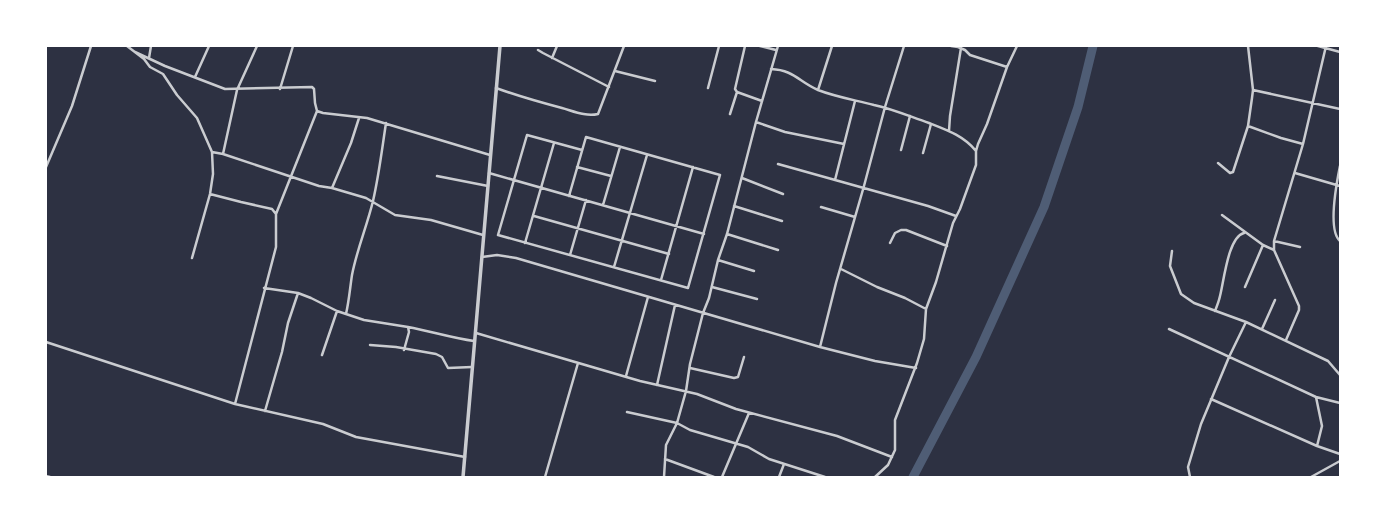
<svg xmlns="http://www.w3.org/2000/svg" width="1386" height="523" viewBox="0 0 1386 523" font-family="'Archivo Narrow',sans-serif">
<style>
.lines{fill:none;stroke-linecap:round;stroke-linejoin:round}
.river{stroke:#4f5d75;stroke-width:9}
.minor{stroke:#caccd0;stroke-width:2.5}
.tertiary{stroke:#caccd0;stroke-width:3.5}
</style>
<rect width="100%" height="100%" fill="#2d3142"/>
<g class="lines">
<!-- river -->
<path class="river" d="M913,477l63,-120 68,-150 34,-100 15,-61"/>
<!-- minor -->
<path class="minor" d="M127,46l17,13 6,8 13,7 14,21 20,23 15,34 1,22 -3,20 -18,64
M745,46l-10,43 2,3 25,9
M760,46l16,4
M951,46l7,1 7,3 5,5 37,12
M1318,46l22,6
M538,50l5,3 66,34
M135,52l30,14 60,23 87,-2 2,2 1,14 2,8 6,2 44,5 123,37
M149,58l2,-12
M552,58l5,-12
M771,69c23,1 28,13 47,21 18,7 37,10 56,15 19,4 37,12 55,18 18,7 35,13 47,28
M615,71l40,10
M195,77l14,-31
M496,88c22,8 43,14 66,20 11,3 24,9 36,6l26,-68
M708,88l11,-42
M280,89l13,-43
M818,90l14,-44
M1253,90l87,19
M730,114l7,-22
M756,122l29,10 59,12
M1248,126l33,12 22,6
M949,131l1,-15 11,-68
M901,150l9,-34
M212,152l11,2 96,32 13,2 34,10 29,17 36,5 52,15
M923,153l8,-29
M223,154l14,-64 20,-44
M1218,163l12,10 3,-1 15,-46 4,-28 1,-8 -5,-44
M778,164l150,42 28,10
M1340,166c-3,15 -13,64 0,75
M46,167l26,-61 19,-60
M577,167l34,9
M489,173l215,61
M1295,173l45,13
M437,176l51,10
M742,178l41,16
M835,180l20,-79
M332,188l19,-45 8,-25
M210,194l31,8 31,7 4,5v33l-41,157
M569,196l17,-59 134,38 -32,113 -190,-53 29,-100 55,15
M603,205l17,-58
M734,206l48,15
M821,207l34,10
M276,214l41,-103
M1222,215l41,30 11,5
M534,216l135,38
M727,234l51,16
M1274,241l26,6
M525,243l29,-100
M890,243l5,-10 6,-3h5l41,16
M1172,251l-2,15 11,28 13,9 52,19 82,39 12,14
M570,255l16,-55
M482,257l15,-2 19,3 304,89 55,14 41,7
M718,260l36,11
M614,267l33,-112
M841,269l36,18 28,11 21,11
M661,280l32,-113
M712,287l45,12
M1245,287l18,-42
M264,288l34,5 13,5 26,13 27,9 44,7 1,5 -5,18
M1215,311c2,-5 4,-10 5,-15 4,-15 8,-59 24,-63
M346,314c3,-13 4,-26 6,-39 5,-26 15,-49 21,-74 6,-26 9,-52 13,-78
M408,327c22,4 44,11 66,14
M1169,329l147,68 24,6
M1262,329l13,-29
M476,333l164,48 57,13 39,15 101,27 55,21
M1286,340l13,-30v-4l-25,-56v-9l29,-97 23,-98
M46,342l189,62 88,20 33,13 109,20
M370,345l26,2 40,7 6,3 6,11 24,-1
M820,347l16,-64 28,-97 21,-79 19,-61
M322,355l15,-44
M690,368l44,10 4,-1 6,-20
M626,376l22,-79
M657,385l18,-80
M1316,397l6,29 -5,20
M1211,399l106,47 23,8
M265,411l17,-59 6,-29 10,-30
M627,412l50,11 13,7 58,17 21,12 56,18
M665,459l49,18
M46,476l4,1
M545,477l33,-114
M664,477l2,-32 11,-22 9,-32 4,-27 13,-51 6,-15 9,-38 9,-26 29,-112 22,-76
M722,477l27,-64
M779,477l5,-13
M875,477l13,-12 7,-15v-30l22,-57 7,-24 2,-30 10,-27 17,-59 7,-14 16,-44v-14l2,-7 9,-20 20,-57 10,-21
M1190,477l-2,-10 13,-43 28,-67 17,-35
M1311,477l29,-16"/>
<!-- tertiary -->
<path class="tertiary" d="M463,477l37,-431"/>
</g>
<!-- border -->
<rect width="1386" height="523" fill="none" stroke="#ffffff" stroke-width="94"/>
</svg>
